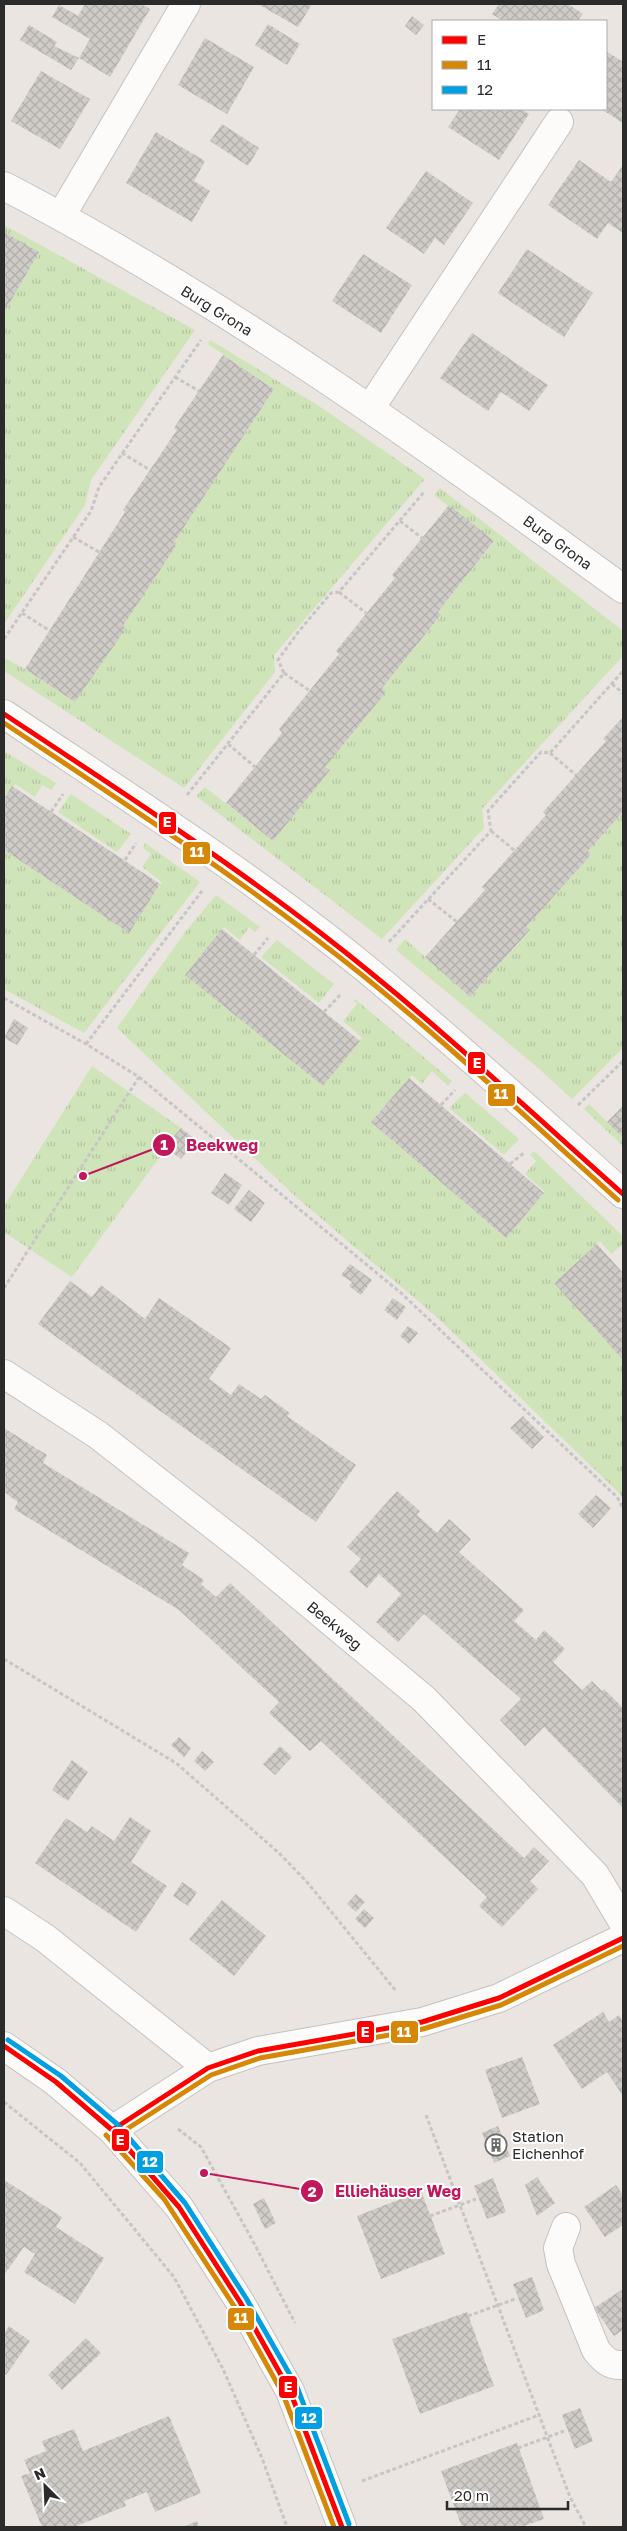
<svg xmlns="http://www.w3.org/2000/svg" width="627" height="2531" viewBox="0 0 627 2531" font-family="'Golos Text',sans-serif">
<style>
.grass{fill:url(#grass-tufts)}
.building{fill:url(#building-cross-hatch)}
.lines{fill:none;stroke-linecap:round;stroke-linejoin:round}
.minor-casing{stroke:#c3c2c2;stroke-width:30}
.path{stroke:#c6c6c6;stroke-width:3;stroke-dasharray:4 2.5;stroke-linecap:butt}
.minor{stroke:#fcfbfa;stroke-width:28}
.bus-1-casing{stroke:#fff;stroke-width:9}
.bus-2-casing{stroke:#fff;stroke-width:9}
.bus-3-casing{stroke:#fff;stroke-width:9}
.bus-1{stroke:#f00;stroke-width:5}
.bus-2{stroke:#d68706;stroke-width:5}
.bus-3{stroke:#009fe3;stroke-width:5}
.labels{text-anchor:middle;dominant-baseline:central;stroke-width:4;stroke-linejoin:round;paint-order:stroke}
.street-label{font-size:15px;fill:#2b2b2b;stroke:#fff}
.poi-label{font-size:15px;fill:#2b2b2b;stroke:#fff;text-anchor:start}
.leader{fill:none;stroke:#c2185b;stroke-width:2}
.callout-dot{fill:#c2185b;stroke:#fff;stroke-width:2}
.mark-label{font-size:15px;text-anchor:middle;font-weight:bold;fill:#fff}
.callout-label{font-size:16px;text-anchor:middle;font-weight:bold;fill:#c2185b;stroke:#fff;stroke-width:4;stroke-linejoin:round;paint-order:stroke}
.line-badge{stroke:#fff;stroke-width:2}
.badge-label{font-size:14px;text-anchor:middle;font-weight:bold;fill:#fff}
</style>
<defs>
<pattern id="grass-tufts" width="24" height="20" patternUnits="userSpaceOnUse" patternTransform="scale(1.25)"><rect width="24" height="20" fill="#d0e4b9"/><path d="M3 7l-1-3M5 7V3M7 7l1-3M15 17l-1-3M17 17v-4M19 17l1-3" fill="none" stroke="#b3c49f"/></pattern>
<pattern id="building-cross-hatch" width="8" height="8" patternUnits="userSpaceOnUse" patternTransform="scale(1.25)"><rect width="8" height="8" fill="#cfcbc7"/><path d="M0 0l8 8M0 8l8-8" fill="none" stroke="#b2aeab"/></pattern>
</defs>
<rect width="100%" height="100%" fill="#eae5e0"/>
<!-- grass -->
<path class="grass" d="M4,225l191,105 -104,150 -6,25 -81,119v-311l35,-61 -35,-20z
M210,340l109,66 106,73 -151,176 1,17 -91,116 -180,-117v-13l21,11 50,33 50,-74 -2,-2 53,-80 -3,-2 101,-155 -66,-45z
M440,488l183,143v25l-141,153 2,19 -102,111 -186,-143 9,-9 68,54 56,-71 -4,-3 61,-75 -4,-4 59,-72 -3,-4 56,-70 -60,-47z
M4,751l52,32 -4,7 -10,-5 -7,12 -20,-13 -11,15z
M71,794l60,40 -14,18 -59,-40z
M623,812v236l-51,51 -35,-32 -141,-117 9,-11 65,58 60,-66 -4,-4 65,-72 -3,-4z
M145,843l55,39 -116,151 -80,-44v-139l124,82 34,-50 -20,-15 9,-13 -8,-6z
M216,895l44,32 -5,5 -6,-5 -9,13 -16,-13 -38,48 137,111 39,-48 -19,-17 14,-17 -4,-4 2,-1 97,82 -4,5 -16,-15 -10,13 -10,-9 -41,47 135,116 38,-45v-2l-19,-17 11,-13 -6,-6 4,-4 89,85v8l-12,10 -11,-13 -46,42 69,77v140l-3,-6 -181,-175 -144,-123 -178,-168 69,-97z
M277,940l57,44 -15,19 -58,-46z
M92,1066l89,62 -109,149 -68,-45v-26z
M465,1093l54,46 -15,16 -55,-47z
M589,1104l34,34v8l-39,-37z"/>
<!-- building -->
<path class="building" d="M85,4h56l9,5 -40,68 -31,-19 -8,12 -51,-30 9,-15 28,17 -3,4 25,12 11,-19 -38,-22 7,-12 19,11z
M258,4h54l-14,23z
M499,4h69l15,10 -5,7h-75l-11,-7z
M412,16l12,9 -8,10 -11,-9z
M268,24l32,20 -13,21 -32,-20z
M205,38l49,29 -27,47 -49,-29z
M606,51l17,11v61l-22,-14h5z
M41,71l49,28 -30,50 -49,-28z
M460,109h61l8,5 -30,46 -51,-33z
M222,124l37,24 -11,18 -38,-25z
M156,132l49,29 -11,20 16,10 -18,31 -66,-39z
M579,160l32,22 12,-17v68l-15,-10 -11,16 -49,-34z
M426,171l47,32 -29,42 -9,-7 -11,16 -38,-26z
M4,232l35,20 -35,61z
M527,249l66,44 -29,44 -66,-44z
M363,254l49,31 -31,48 -49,-32z
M472,333l76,52 -19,26 -28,-19 -13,19 -48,-33z
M223,355l51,34 -101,155 3,2 -53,80 3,2 -51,74 -50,-33 100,-157 -2,-2 54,-80 -3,-2z
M449,505l45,36 -56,71 3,3 -59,73 4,4 -61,75 5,3 -57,71 -47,-38 56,-70 -3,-4 60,-75 -3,-3 59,-73 -3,-3z
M623,717v95l-35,39 3,4 -65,72 4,3 -60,67 -45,-40 60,-67 -3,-3 64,-72 -3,-3 63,-71 -3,-2z
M12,786l148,98 -31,49 -125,-83v-51z
M222,929l138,112 -37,45 -138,-111z
M14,1019l14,9 -11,17 -13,-7z
M409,1078l135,115 -38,45 -135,-116z
M623,1106v32l-16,-16z
M181,1128l15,12 -15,19 -16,-12z
M225,1173l17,12 -13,20 -18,-12z
M249,1190l16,13 -14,19 -17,-13z
M597,1244l26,29v87l-69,-77z
M350,1264l22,16 -11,15 -12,-9 3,-4 -11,-7z
M70,1281l22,16 9,-12 44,34 14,-21 72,50 -22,31 22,16 8,-11 22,15 4,-4 25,18 -3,3 69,49 -40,57 -278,-198z
M393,1298l13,9 -9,13 -13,-10z
M408,1326l10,7 -9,11 -9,-8z
M523,1416l21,21 -12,12 -22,-21z
M4,1428l43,27 -4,8 146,90 -7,12 22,15 -3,4 15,13 14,-14 294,275 10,-11 15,14 -19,20 8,8 -36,38 -23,-21 8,-9 -166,-156 -11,10 -41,-38 10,-11 -100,-92 -165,-101 4,-7 -14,-10z
M397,1491l23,20 -3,4 20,18 12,-14 22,20 -12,13 65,58 -10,11 22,19 8,-10 21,19 -12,13 29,28 10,-9 10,10 2,-2 19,19v100l-79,-81 -19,19 -25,-26 21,-21 -97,-85 -26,28 -22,-20 25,-28 -22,-20 -12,14 -18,-16 12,-13 -14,-12z
M596,1495l15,13 -18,20 -15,-14z
M179,1737l12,11 -7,9 -13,-12z
M280,1746l12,11 -17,18 -12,-11z
M202,1751l12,11 -9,9 -11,-10z
M72,1760l16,12 -20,29 -16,-11z
M130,1817l21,14 -20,31 36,24 -31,46 -101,-69 31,-45 21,14 5,-6 22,15z
M182,1882l15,10 -9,14 -15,-10z
M356,1894l9,8 -9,10 -9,-8z
M222,1900l44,36 -32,40 -45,-37z
M364,1909l10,9 -9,10 -10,-9z
M603,2012l6,10 10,-7 4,7v74l-16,-24 -25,17 -29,-44z
M522,2057l18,47 -38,14 -17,-48z
M498,2126l12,30 -16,7 -12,-30z
M537,2177l18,26 -18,13 -12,-31z
M493,2178l13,34 -19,7 -13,-33z
M4,2180l58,37 -6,10 48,31 -29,46 -51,-32 11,-18 -11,-7 -20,28z
M616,2185l7,10v30l-18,12 -21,-30z
M421,2191l24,63 -64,25 -24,-63z
M264,2198l12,25 -11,6 -12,-25z
M532,2277l12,33 -18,8 -13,-34z
M623,2289v41l-9,6 -20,-28z
M467,2312l27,74 -74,28 -28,-75z
M9,2326l21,15 -24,34 -2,-2v-40z
M86,2338l15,15 -39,37 -14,-15z
M580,2408l13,33 -18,8 -13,-34z
M169,2416l32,77 -46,19 -8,-20 -23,9 2,5 -52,21h-32l-21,-51 9,-3 -6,-13 22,-9 -4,-10 32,-12 9,22z
M517,2443l27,76 -23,8h-59l-21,-56z
M197,2521l2,6h-16z"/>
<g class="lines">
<!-- minor casing -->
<g class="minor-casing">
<path id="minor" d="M4,186c219,114 420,258 619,403
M61,216l125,-212
M371,407l188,-285
M4,714c122,82 247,161 361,254 88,73 173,150 258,226
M4,1374l94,61 151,118 175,146 171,176 28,47
M4,1911l41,27 163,130
M4,2046l52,36 56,48 67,77 61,95 50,89 52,136
M112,2130l96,-62 50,-17 164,-29 77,-24 124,-60
M566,2227l-8,21 3,16 35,86c8,10 14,16 27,15"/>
</g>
<!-- path -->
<path class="path" d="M175,377l24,14
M122,453l28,17
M400,521l22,17
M73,537l26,15
M339,592l27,21
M22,613l28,18
M4,639l87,-128 8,-24 102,-147
M284,673l26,18
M612,684l11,9
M228,744l27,23
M550,753l26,22
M187,795l97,-122 -6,-13 21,-29 32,-38 8,-1 86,-101
M51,812l12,-18
M491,831l23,19
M125,860l11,-17
M428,899l29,23
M389,942l102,-111 -3,-20 53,-59 9,1 73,-82
M254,955l14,-17
M4,998l82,46 53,33 -135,211
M324,1012l17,-18
M86,1044l116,-153
M139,1077l262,216 216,204 6,11
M441,1105l14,-15
M578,1105l45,-44
M510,1164l15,-12
M4,1659l172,104 103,90 28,29 89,109
M4,2102l76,61 94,114 49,92 39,89 25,69
M426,2115l144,382 16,30
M178,2129l23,18 54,98 40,78
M430,2216l46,-17
M468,2316l47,-17
M518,2448l46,-17
M362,2481l177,-66"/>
<!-- minor -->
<use href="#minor" class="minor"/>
<!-- bus-1 casing -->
<g class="bus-1-casing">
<path id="bus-1" d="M4,714c107,71 216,141 318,220 105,81 202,172 301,260
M4,2046l52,36 56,48 67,77 61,95 50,89 52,136
M112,2130l96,-62 50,-17 164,-29 77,-24 124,-60"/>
</g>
<!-- bus-2 casing -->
<g class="bus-2-casing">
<path id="bus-2" d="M4,723c105,70 211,139 312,216 106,80 203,172 302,261
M106,2135l58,64 70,107 49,88 51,133
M116,2136l95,-61 49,-17 163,-29 78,-24 122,-59"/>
</g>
<!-- bus-3 casing -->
<g class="bus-3-casing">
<path id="bus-3" d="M8,2040l53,36 56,48 68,79 61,95 51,89 52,137"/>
</g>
<!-- bus-1 -->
<use href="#bus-1" class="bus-1"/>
<!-- bus-2 -->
<use href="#bus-2" class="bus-2"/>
<!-- bus-3 -->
<use href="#bus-3" class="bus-3"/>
</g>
<!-- icons -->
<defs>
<g id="building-ring" transform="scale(1.125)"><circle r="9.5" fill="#fff" stroke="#6e6c6a" stroke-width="1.5"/><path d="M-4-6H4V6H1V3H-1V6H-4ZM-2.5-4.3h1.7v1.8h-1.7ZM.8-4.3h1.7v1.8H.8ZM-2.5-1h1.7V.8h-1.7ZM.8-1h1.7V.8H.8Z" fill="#6e6c6a"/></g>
</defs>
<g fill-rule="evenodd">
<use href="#building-ring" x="496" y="2145"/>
</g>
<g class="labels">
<!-- street labels -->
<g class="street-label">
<text transform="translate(217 310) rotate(32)">Burg Grona</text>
<text transform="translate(558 542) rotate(36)">Burg Grona</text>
<text transform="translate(335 1625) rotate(40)">Beekweg</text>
</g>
<!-- poi labels -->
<g class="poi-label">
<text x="512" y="2136">Station<tspan x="512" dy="17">Eichenhof</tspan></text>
</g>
</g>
<!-- callouts -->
<path class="leader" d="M83 1176L164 1145M204 2173L312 2191"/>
<g class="callout-dot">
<circle cx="83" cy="1176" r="5"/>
<circle cx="204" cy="2173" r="5"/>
<circle cx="164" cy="1145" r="12"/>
<circle cx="312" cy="2191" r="12"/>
</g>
<g class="mark-label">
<text x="164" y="1150">1</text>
<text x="312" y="2197">2</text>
</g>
<g class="callout-label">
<text x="222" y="1151">Beekweg</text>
<text x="398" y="2197">Elliehäuser Weg</text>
</g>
<g class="line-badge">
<rect x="158" y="811" width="19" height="24" rx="5" fill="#f00"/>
<rect x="182" y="841" width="29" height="24" rx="5" fill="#d68706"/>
<rect x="467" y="1051" width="19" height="24" rx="5" fill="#f00"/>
<rect x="487" y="1083" width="29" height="24" rx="5" fill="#d68706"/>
<rect x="356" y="2020" width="19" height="24" rx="5" fill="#f00"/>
<rect x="390" y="2020" width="29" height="24" rx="5" fill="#d68706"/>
<rect x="111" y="2128" width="19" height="24" rx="5" fill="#f00"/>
<rect x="136" y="2150" width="28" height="24" rx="5" fill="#009fe3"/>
<rect x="227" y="2307" width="28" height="24" rx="5" fill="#d68706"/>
<rect x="278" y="2375" width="20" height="24" rx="5" fill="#f00"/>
<rect x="294" y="2406" width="29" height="24" rx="5" fill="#009fe3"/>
</g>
<g class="badge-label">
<text x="167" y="827">E</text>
<text x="197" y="857">11</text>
<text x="477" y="1068">E</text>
<text x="501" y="1099">11</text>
<text x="365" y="2037">E</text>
<text x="404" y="2037">11</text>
<text x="120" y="2145">E</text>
<text x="150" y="2167">12</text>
<text x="241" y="2323">11</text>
<text x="288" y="2392">E</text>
<text x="309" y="2423">12</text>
</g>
<!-- border -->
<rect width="627" height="2531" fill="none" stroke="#2b2b2b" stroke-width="10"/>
<!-- legend -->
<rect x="432" y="20" width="175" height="90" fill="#ffffff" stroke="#aaaaaa"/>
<rect x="442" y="36" width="25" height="8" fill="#ff0000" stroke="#aaaaaa"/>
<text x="477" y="45" font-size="15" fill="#2b2b2b">E</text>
<rect x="442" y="61" width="25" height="8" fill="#d68706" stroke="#aaaaaa"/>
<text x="477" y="70" font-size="15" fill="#2b2b2b">11</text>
<rect x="442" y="86" width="25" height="8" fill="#009fe3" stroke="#aaaaaa"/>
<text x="477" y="95" font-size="15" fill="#2b2b2b">12</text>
<!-- north arrow -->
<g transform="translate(45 2486) rotate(336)" stroke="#ffffff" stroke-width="4" paint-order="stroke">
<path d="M0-4L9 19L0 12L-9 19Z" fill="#2b2b2b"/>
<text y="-8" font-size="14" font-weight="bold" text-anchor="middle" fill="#2b2b2b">N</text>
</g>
<!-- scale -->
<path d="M447 2501v8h121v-8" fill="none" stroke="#2b2b2b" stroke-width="2.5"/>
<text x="454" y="2501" font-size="15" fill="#2b2b2b" stroke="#ffffff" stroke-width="4" paint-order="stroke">20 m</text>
</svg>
